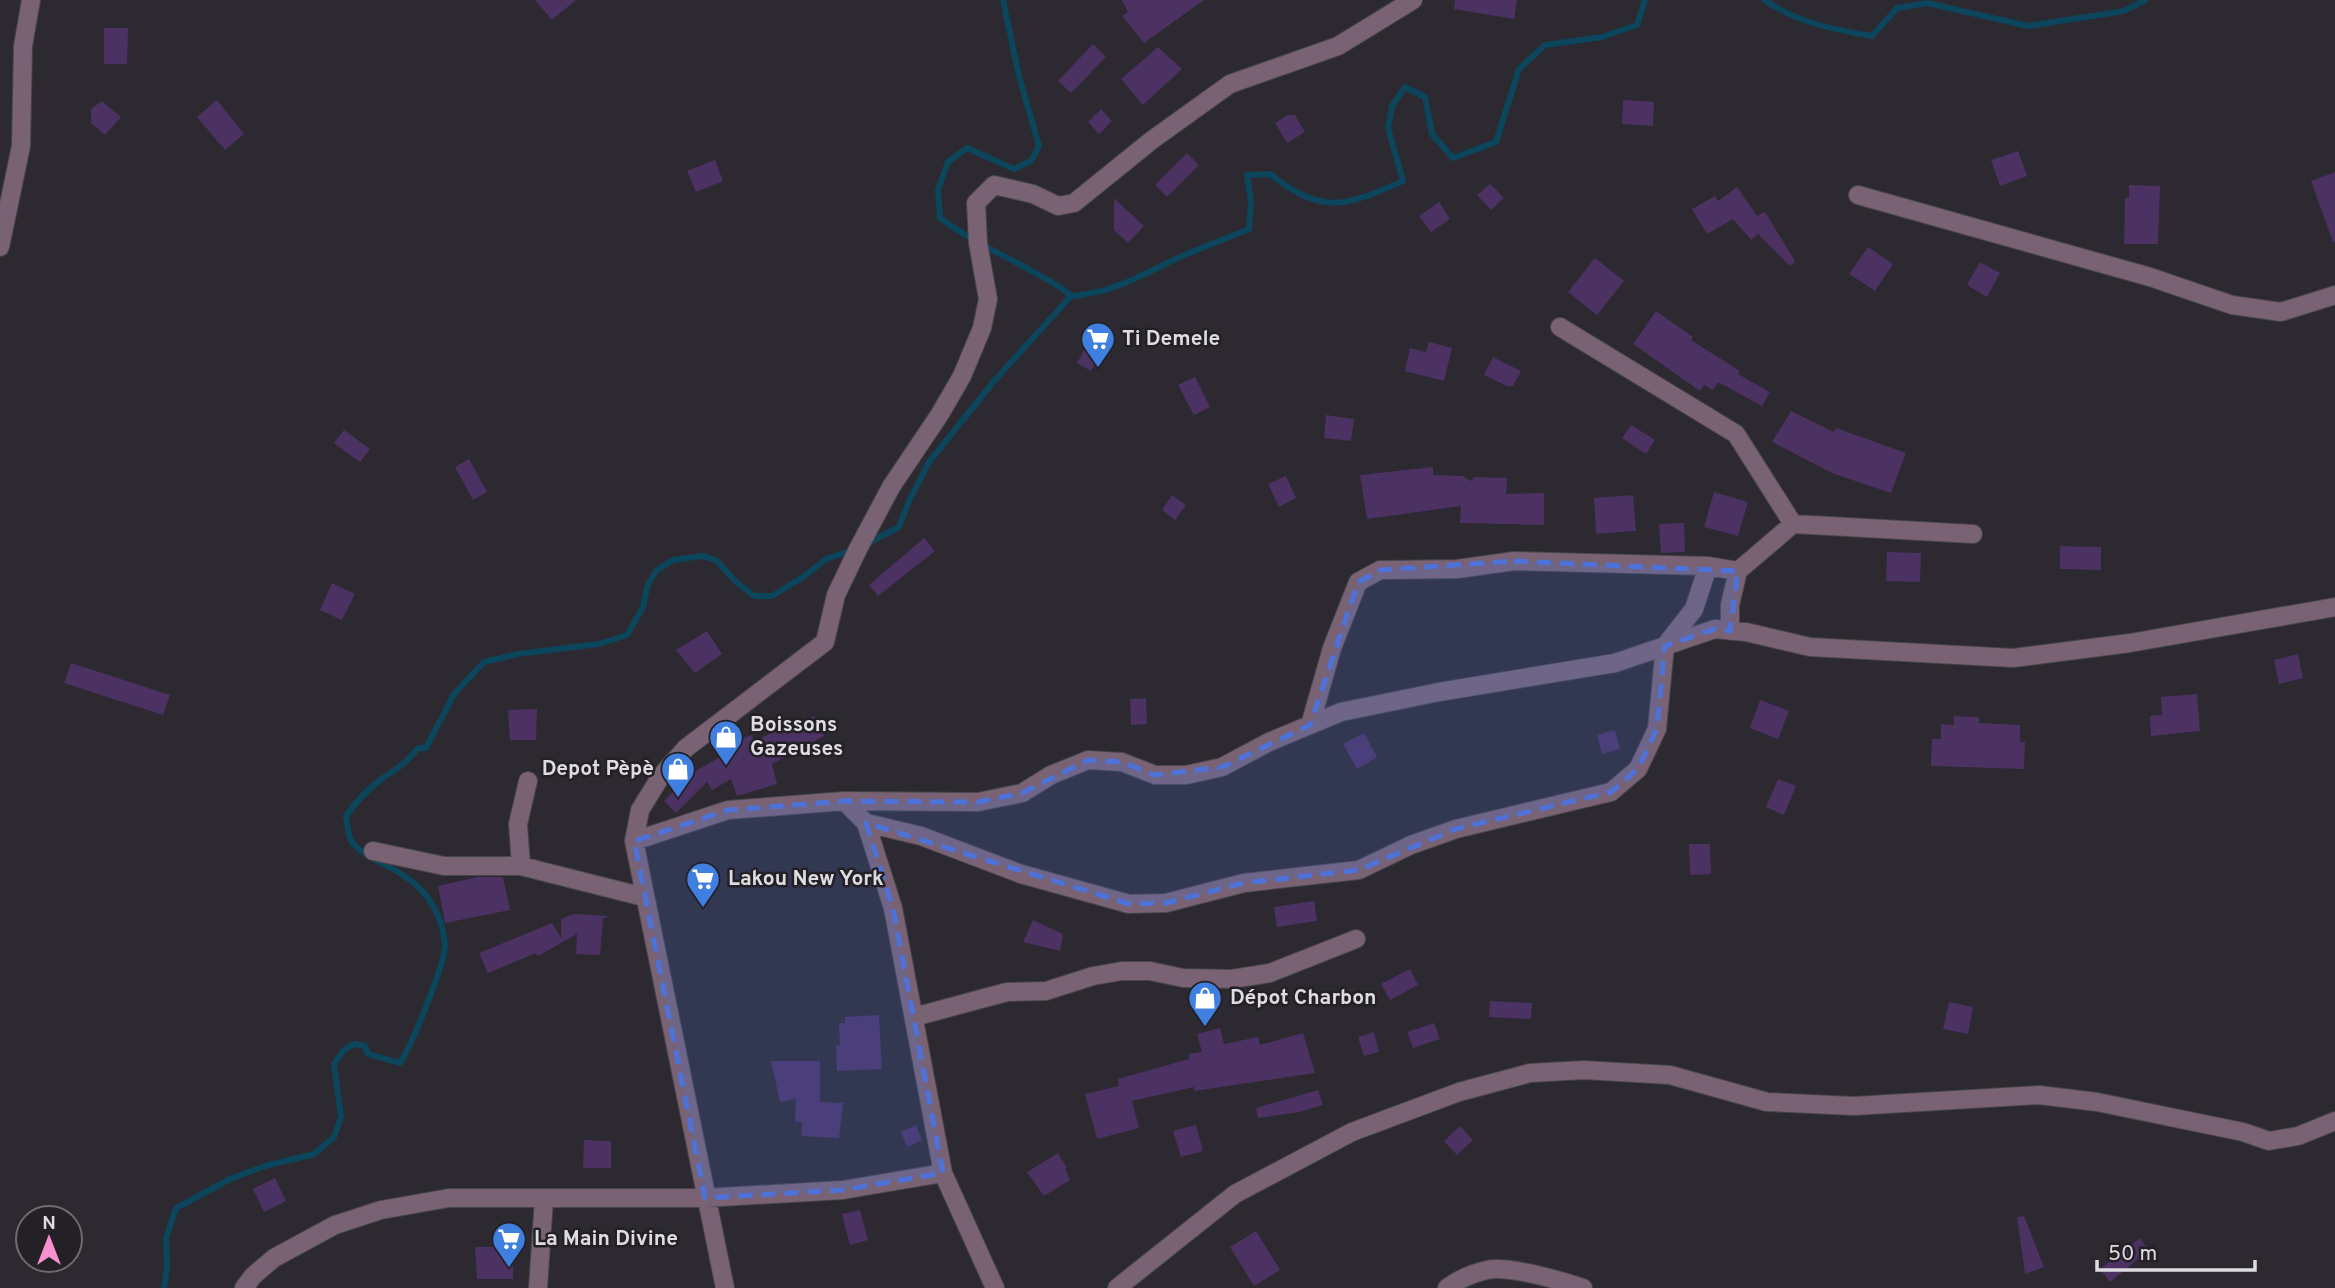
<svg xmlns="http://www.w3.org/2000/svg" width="2335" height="1288" viewBox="0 0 2335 1288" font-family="Overpass,sans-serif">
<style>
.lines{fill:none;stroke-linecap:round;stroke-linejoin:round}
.stream{stroke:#0b465d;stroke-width:6}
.building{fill:#4b3263}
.minor-casing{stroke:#48464c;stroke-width:20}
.minor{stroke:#786273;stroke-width:18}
.marked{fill:#4d72da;fill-opacity:0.2;stroke:#4d72da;stroke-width:5;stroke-dasharray:14 9;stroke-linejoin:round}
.labels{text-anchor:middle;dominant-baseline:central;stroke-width:5;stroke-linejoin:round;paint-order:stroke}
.poi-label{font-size:21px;font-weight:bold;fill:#dedce1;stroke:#232026;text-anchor:start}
</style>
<rect width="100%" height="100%" fill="#2c2930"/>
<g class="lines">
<!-- stream -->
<path class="stream" d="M1765,0c30,22 70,30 107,36l25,-28 30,-5 101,23 96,-15 21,-11
M1071,296c37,-3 60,-15 92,-31 28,-14 57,-24 86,-36l2,-27 -4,-27 23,-1c53,42 76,32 133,7l-15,-53 4,-22 13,-19 20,10 7,37 21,24 43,-16 23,-73 26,-24 57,-8 35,-12 8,-25
M866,544l33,-17 10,-26 20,-39 66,-82 76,-84c-11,-11 -27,-18 -41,-26 -31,-17 -62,-31 -90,-52l-2,-28 10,-28 19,-14 47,21 17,-8 8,-15 -20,-70 -16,-76
M164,1288l3,-20 -1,-30 10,-30 54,-29 35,-13 49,-12 20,-17 7,-20 -7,-53 10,-14 10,-6 11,2 3,8 32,9c11,-16 46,-101 45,-119 -3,-28 -16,-51 -39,-67 -15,-11 -43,-20 -54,-35 -4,-6 -5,-19 -6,-26 9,-13 21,-26 34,-36 16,-11 26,-16 38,-32h8l28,-54 30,-32 34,-8 81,-10 28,-9 16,-28 5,-23 9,-14 16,-10 29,-4 14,4 20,22 18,14h18l31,-19 23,-18 27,-9"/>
</g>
<!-- building -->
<path class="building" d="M535,0h41l-24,20z
M1122,0h82l-60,43 -22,-27 6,-4z
M1455,0h62l-3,19 -60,-10z
M104,28h24l-1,36h-23z
M1093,44l13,13 -35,36 -13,-12z
M1158,47l24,22 -39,36 -22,-26z
M217,100l27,34 -19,16 -28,-33z
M1623,100l31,2 -1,24 -31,-2z
M102,101l19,16 -16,18 -14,-12v-14z
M1101,109l11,12 -13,13 -11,-12z
M1288,115h7l10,17 -18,11 -12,-20z
M2018,151l9,25 -27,10 -9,-26z
M1187,153l12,12 -32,32 -12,-12z
M715,160l8,21 -27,11 -9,-21z
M2335,172v70h-2l-22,-61z
M1490,184l14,14 -13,12 -14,-15z
M2129,185l31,1 -2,58h-34l1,-46h4z
M1737,187l20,29 8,-4 30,49 -5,5 -32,-32 -7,6 -18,-21 -26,15 -15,-25 23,-13 3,5z
M1114,198l30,28 -16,17 -14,-13z
M1439,202l11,17 -19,13 -12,-16z
M1868,247l25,17 -18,27 -26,-17z
M1595,258l29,23 -27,34 -29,-23z
M1980,262l20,11 -13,24 -20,-12z
M1656,311l37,26 -2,3 49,31 -2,3 32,18 -8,14 -44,-24 -5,8 -9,-5 -4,6 -67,-47z
M1110,339l-19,32 -14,-8 12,-22 4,2z
M1429,342l23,6 -8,33 -39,-10 5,-23 16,4z
M1493,357l28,14 -8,15h-6l-23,-11z
M1195,377l15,30 -16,8 -16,-30z
M1791,411l43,21 2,-4 70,25 -15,40 -59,-20 -60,-31z
M1326,415l28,4 -3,22 -27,-3z
M1631,425l24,15 -9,14 -24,-16z
M344,430l26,19 -10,13 -26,-19z
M469,459l18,33 -14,8 -18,-33z
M1433,467v8l30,1 8,5 4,-4 32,1 -1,16 38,-1v32l-84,-2 1,-17 -94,13 -7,-44z
M1286,476l10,22 -17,9 -11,-23z
M1714,492l34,10 -10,34 -34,-9z
M1172,495l14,10 -11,15 -13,-10z
M1633,495l3,36 -40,3 -2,-36z
M1684,523l1,29 -24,1 -2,-29z
M924,538l11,13 -57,45 -9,-11z
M2060,546l41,1v23l-41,-1z
M1887,552l34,1 -1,29 -34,-1z
M332,583l23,11 -13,26 -22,-10z
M707,631l15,23 -27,19 -19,-23z
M2298,654l5,24 -24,6 -5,-24z
M71,663l99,32 -7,20 -99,-32z
M2197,694l3,37 -49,5 -1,-20 12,-1 -1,-18z
M1146,698l1,26 -16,1 -1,-26z
M1760,700l29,11 -11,28 -28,-11z
M537,709l-1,31h-26l-2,-30z
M814,716l10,20 -52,28 5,20 -40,12 -6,-17 -19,11 -5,-8 -31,31 -12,-12 26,-27 48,-27 -2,-7 16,-5 2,7 24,-13 2,4z
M1954,716l25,1v6l41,2v17h5l-1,27 -93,-3 1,-27h9v-15l13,1z
M1615,730l5,19 -18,5 -5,-19z
M1364,733l13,24 -20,12 -14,-25z
M1778,779l18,7 -12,29 -18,-8z
M1689,844h21l1,30 -21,1z
M478,877h25l7,33 -65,13 -7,-37z
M1314,901l3,20 -40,6 -3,-20z
M574,914l35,2 -6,3 -3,36 -24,-1 1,-20 -39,22 -2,-3 -48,20 -9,-20 73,-30 9,15v-19z
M1033,920l30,14 -3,17 -37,-9z
M1410,969l8,16 -28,15 -9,-16z
M1490,1001l42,2 -1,16 -42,-2z
M1949,1002l24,5 -5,27 -25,-5z
M879,1015l3,54 -45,2 -1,-26h4l-1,-22h6v-6z
M1434,1023l6,16 -27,9 -6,-16z
M1220,1028l4,16 34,-7 2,8 43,-12 12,40 -121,18v-4l-62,14 7,27 -42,11 -12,-45 34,-8 -1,-7 71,-20v-5l13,-2 -5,-18z
M1374,1032l5,20 -15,4 -6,-19z
M771,1061h49v41l23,1 -4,35 -38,-2 1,-14h-7l1,-23 -16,3z
M1318,1090l5,15 -23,7 -42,6 -2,-10z
M916,1125l6,15 -15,7 -6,-15z
M1196,1125l7,26 -22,6 -8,-26z
M1460,1126l13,14 -16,15 -13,-14z
M584,1140l27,1v27h-28z
M1058,1153l9,15 -2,1 5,11 -26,16 -17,-24z
M275,1178l11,23 -22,11 -11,-23z
M860,1210l8,30 -18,5 -8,-31z
M2024,1216l20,51 -19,7 -8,-57z
M1256,1231l24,39 -26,16 -24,-39z
M2140,1238l9,12 -39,32 -10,-13z
M475,1247h30v12h8v20h-36z"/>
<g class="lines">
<!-- minor casing -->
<g class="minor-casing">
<path id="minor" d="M1858,195l292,82 82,28 49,7 54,-17
M0,247l21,-101 2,-100 8,-46
M1793,524l180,10
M1730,631v-26l8,-34
M1310,725l22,-77 26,-66 22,-12 77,-1 57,-8 194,5
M844,801l22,22 27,85 50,265 52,115
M866,823l55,13 100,38 108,30 37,-1 78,-20 115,-13 52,-25 45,-16 155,-37 27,-23 19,-40 8,-83 29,-37 14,-43 30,5 55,-47 -57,-90 -176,-107
M634,841l6,-31 21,-34 25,-28 139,-106 11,-47 22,-46 33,-62 49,-73 22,-38 20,-48 6,-29 -10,-56 -2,-40 18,-18 39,9 25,12 16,-3 78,-63 78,-56 108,-38 75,-46
M373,851l71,15h77l123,31
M521,866l-3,-42 10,-43
M914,1017l93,-25 39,-1 47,-15 29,-5h28l33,7 49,1 38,-6 86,-34
M244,1288l9,-12 21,-18 61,-33 46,-15 68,-12h256l138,-8 100,-17
M538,1288l6,-89
M725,1288l-91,-447 94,-31 116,-9 134,1 44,-9 29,-18 37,-15 34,2 33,13h31l36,-8 47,-25 72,-30 98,-20 176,-29 100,-34 31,3 64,15 203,11 117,-15 205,-36
M1117,1288l118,-94 117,-62 107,-40 71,-19 54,-3 86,5 97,27 87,4 185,-11 58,7 146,30 26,9 29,-5 37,-15
M1447,1288c11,-8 26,-15 40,-18 21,-5 75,11 96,18"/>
</g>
<!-- minor -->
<use href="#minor" class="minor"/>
</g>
<!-- marked area -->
<path class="marked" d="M1514,561l224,10 -8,60 -15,-2 -50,17 -8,83 -19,40 -27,23 -155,37 -97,41 -115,13 -78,20 -37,1 -263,-81 27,85 50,265 -100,17 -138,8 -71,-357 94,-31 116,-9 134,1 44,-9 66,-33 34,2 33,13 67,-8 88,-42 48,-143 22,-12z"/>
<!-- icons -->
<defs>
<g id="supermarket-pin" transform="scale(1.75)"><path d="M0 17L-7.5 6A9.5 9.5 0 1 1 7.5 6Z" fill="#3f7fe0" stroke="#232026"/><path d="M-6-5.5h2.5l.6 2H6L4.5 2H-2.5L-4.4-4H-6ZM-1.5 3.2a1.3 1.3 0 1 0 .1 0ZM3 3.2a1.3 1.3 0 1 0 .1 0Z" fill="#fff"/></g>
<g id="shop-pin" transform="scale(1.75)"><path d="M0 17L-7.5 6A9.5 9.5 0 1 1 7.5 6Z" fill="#3f7fe0" stroke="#232026"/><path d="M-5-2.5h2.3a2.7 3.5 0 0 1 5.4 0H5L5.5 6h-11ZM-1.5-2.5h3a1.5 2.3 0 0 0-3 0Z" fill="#fff"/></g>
</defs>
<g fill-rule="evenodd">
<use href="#supermarket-pin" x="1098" y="339"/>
<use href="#shop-pin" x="726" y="737"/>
<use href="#shop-pin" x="678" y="769"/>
<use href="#supermarket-pin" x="703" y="879"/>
<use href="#shop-pin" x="1205" y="998"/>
<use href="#supermarket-pin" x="509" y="1239"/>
</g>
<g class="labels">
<!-- poi labels -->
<g class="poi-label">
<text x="1122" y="339">Ti Demele</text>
<text x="750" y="725">Boissons<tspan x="750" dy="24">Gazeuses</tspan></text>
<text x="654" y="769" text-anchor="end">Depot Pèpè</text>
<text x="728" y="879">Lakou New York</text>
<text x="1230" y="998">Dépot Charbon</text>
<text x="534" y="1239">La Main Divine</text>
</g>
</g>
<!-- north arrow -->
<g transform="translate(49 1239)"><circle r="33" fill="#232026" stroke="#6e6b71" stroke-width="2"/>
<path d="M0-5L12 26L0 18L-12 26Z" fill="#f690d0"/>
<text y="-10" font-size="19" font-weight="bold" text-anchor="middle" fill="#dedce1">N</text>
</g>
<!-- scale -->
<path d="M2097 1260v10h158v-10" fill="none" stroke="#dedce1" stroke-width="3.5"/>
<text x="2108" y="1260" font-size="21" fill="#dedce1" stroke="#232026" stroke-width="5" paint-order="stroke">50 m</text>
</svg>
